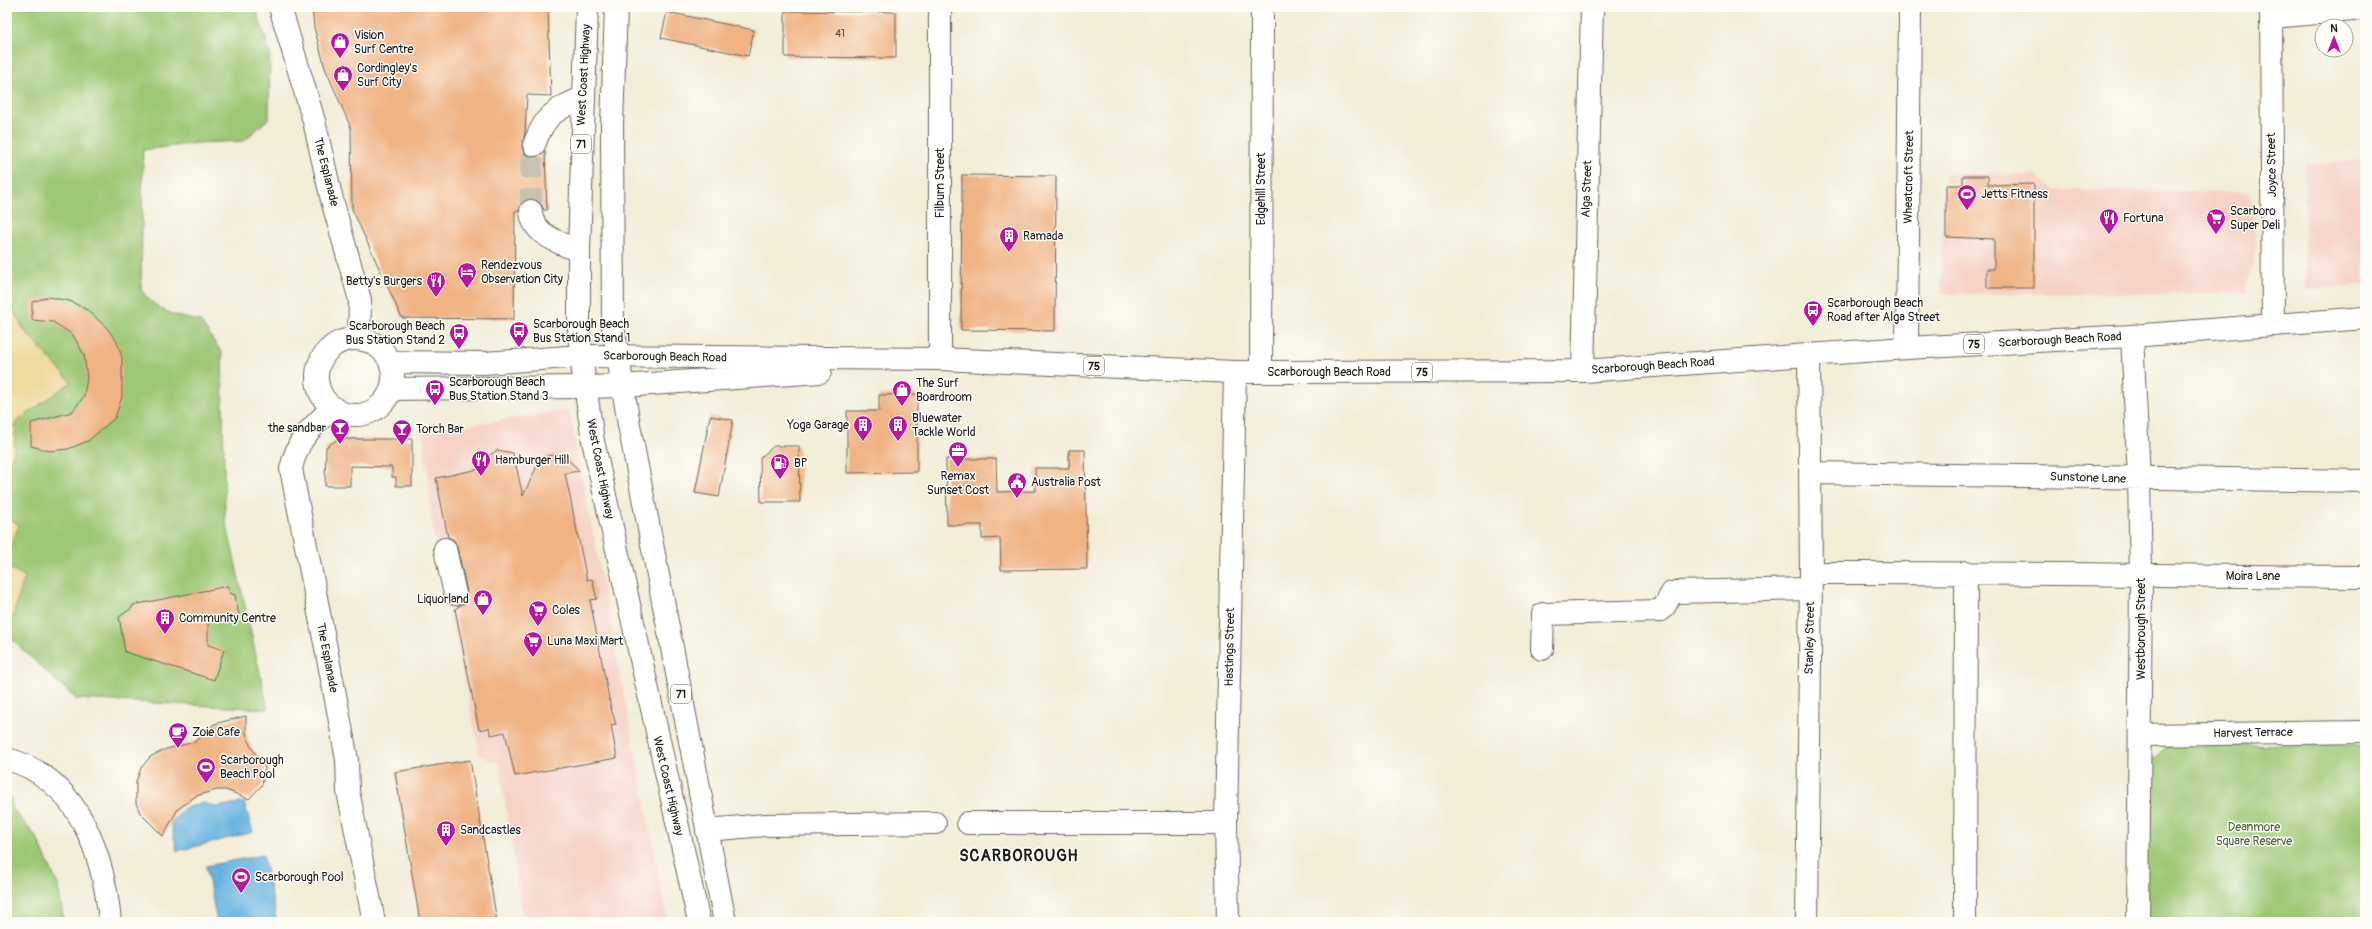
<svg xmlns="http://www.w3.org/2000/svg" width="2372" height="929" viewBox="0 0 2372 929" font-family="Pangolin,sans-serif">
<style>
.built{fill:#f6d1c5}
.green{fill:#9ec774;stroke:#5d7248}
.sand{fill:#eeda9e;stroke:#857b5d}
.water{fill:#66b3df;stroke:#41687e}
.building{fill:#f0b384}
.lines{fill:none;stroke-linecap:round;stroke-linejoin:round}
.minor-tunnel{stroke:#c7c3b2;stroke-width:22;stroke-dasharray:22 11;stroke-linecap:butt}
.minor-casing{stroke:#67655d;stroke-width:24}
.major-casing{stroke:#67655d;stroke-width:24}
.highway-casing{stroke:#67655d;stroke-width:24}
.minor{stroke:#fff;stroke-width:22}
.major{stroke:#fff;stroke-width:22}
.highway{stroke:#fff;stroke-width:22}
.labels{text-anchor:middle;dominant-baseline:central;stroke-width:3;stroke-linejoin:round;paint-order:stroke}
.number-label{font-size:10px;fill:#514236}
.shield{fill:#fdfcf7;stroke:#605f5e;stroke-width:1}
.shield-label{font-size:11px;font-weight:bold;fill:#1c1c1c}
.poi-label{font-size:12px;fill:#1c1c1c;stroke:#fdfcf7;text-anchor:start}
.street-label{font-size:12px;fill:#1c1c1c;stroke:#fdfcf7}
.park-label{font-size:12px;fill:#50603f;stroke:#fdfcf7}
.district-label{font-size:16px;font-weight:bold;letter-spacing:1px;fill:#1c1c1c;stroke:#fdfcf7}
</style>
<rect width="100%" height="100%" fill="#fdfcf7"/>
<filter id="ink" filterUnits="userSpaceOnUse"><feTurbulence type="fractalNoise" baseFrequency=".025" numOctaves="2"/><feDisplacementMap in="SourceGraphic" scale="8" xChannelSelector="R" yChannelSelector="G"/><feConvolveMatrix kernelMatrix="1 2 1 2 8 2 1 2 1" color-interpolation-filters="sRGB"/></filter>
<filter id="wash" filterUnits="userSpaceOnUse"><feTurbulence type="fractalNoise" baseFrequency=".012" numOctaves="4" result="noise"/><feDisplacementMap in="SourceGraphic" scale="16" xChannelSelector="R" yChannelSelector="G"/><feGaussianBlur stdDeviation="0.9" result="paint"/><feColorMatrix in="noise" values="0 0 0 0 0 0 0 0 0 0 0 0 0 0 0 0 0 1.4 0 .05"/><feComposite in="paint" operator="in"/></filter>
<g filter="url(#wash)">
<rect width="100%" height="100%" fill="#f2edd7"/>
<!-- built -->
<path class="built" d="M2365,160v125l-61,5 1,-125z
M1944,173l92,2 17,15 196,2 4,13 3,44 -10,44 -305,1z
M569,410l99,512h-144l-25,-158 -19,-8 -47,-227 -10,-97z"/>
<!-- green -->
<path class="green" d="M7,7h248l15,45 -1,66 -25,23 -46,2 -55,7 -2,140c17,22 33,26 59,31l22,32 3,164 43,192 -192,-10 -69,-64v-6l5,-10 13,-43 -18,-9v-12l11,-30 -11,-8v-44l7,-22 2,-29 55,-40 -47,-52 -11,-22 -6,1z
M2365,745v177h-221l3,-157 20,-19z
M7,785l6,24 24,29 21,47 6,37h-57z"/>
<!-- sand -->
<path class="sand" d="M12,308l12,22 47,52 -55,40 -2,29 -7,22v-164z
M7,517l12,8 -12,30z
M7,567l18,9 -13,43 -5,10z"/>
<!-- water -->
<path class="water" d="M244,802l9,30 -76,19 -6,-28 13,-15 20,-5 12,4z
M263,855l14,67h-60l-11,-56z"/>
<g id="blocks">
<!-- building -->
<path class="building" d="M312,7h184l52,4 3,85 -24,-1 -2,38 -3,13 2,7 6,4h6l9,-6 2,59h-3l-3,-7 -6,-4h-6l-6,3 -4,9h-4l-1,108 -112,-1 -50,-109 -1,-81 -26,-60 -11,-41z
M785,11l111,1v46l-111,-1z
M667,12l87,18 -6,26 -87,-18z
M962,175l94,1 -1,155 -94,-1z
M1963,176h25v9l46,-1v104h-47v-19h7v-30l-48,-2v-52h17z
M48,297l22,4 19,10 18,17 10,14 5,15v40l-7,21 -27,23 -20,8 -18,2 -19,-5v-23l41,-11 12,-16 3,-18 -3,-23 -11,-20 -20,-13 -21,-2v-18z
M917,394v78l-70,1v-62h32v-16z
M710,416l23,4 -14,77 -24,-4z
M338,439h74v47h-16v-9h-4v-10l-42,-1v20h-25l1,-39z
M774,446h25l1,56h-39l-1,-44z
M497,450l16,3 10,43 16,-34 7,-6 9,-1 10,2 15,14 -15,2 22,107 5,-1 5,20 -7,1 21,109 5,15 -5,1 6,33 -102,18 -10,-44 -14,3 -2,-7 -10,2 -24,-121 9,-6 3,-12 -10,-45 -3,-6 -6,-3 -12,-59 48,-10 -1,-8z
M1069,450h16l2,119 -86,1 -1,-32 -18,1v-14h-35l-1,-66h50l1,33 39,-1 -1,-23h34z
M228,586l2,7 5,2 4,21 -31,7v22l16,5 -10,30 -89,-28 -6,-35 13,-9 1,-3z
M246,716v17l4,12 15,23 -3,17 -13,14 -23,-9h-10l-20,6 -18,13 -15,27 -23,-23 -4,-10v-21l5,-14 9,-11 16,-8 29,-7 19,-18z
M470,760l27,162h-77l-25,-150z"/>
</g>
</g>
<g filter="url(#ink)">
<use href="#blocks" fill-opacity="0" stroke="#67655d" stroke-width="1"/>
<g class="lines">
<!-- minor-tunnel -->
<path class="minor-tunnel" d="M531,211v-44l3,-22"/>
<!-- minor casing -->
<g class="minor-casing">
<path id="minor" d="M280,7l34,114 18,79 28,100 -1,39
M940,7v352
M2271,7l2,316
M2271,17l94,-8
M534,145c11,-31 21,-35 50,-48
M531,211c1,24 30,32 48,40
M2132,336l7,143 2,97 -3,346
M317 377a38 38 0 1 1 76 0a38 38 0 1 1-76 0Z
M1907,348l3,-341
M390,362l95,1 96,-7
M1583,371l9,-364
M1261,372l1,-365
M391,389l194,-2
M333,407c-22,22 -35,30 -42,62l46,236 10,55 1,31 26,131
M1811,473l554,8
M445,549l10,45
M1811,573c185,-1 369,3 554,4
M1542,649l1,-35 116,-3 5,-4 8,-14 4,-1 135,-3
M2141,735l224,-3
M7,759c72,19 97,97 103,163
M968,823h258
M707,830l58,-5 170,-2
M1228,922l-2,-99 9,-451
M1807,922l4,-349 -2,-219
M1965,922l1,-350"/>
</g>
<!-- major casing -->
<g class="major-casing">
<path id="major" d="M581,356l359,3 295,13 348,-1 324,-23 225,-12 233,-18
M585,387l37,-1 198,-14"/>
</g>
<!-- highway casing -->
<g class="highway-casing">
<path id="highway" d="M587,7l-8,244v79l2,26 12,85 106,481
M616,7l-4,118 1,201 16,99 96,497"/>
</g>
<!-- minor -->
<use href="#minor" class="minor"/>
<!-- major -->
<use href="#major" class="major"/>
<!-- highway -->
<use href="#highway" class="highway"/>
</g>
</g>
<!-- icons -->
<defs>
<g id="shop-pin" transform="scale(1)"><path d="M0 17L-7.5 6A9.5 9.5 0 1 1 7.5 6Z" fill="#b5179e" stroke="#fdfcf7"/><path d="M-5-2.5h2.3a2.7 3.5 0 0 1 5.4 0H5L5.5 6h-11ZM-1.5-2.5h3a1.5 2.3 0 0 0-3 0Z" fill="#fff"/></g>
<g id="stadium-pin" transform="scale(1)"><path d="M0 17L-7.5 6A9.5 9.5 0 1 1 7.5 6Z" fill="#b5179e" stroke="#fdfcf7"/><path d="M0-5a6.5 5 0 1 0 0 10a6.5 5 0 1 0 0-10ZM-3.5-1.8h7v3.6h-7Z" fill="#fff"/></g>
<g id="restaurant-pin" transform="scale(1)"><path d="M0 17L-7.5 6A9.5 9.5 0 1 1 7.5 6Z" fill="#b5179e" stroke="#fdfcf7"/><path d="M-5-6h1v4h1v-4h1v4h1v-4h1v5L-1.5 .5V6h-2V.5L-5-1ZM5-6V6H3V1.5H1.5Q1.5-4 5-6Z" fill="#fff"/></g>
<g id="supermarket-pin" transform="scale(1)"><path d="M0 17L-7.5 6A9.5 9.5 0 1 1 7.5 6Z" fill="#b5179e" stroke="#fdfcf7"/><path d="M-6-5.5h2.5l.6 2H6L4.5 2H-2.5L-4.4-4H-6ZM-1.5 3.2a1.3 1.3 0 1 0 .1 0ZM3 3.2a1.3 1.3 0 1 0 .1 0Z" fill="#fff"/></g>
<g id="building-pin" transform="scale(1)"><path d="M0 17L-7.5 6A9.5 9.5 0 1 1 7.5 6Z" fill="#b5179e" stroke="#fdfcf7"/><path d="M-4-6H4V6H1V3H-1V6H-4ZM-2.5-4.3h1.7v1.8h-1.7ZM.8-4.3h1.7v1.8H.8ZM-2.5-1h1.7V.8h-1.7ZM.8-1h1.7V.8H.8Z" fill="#fff"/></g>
<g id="hotel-pin" transform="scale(1)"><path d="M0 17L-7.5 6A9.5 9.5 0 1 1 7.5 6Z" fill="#b5179e" stroke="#fdfcf7"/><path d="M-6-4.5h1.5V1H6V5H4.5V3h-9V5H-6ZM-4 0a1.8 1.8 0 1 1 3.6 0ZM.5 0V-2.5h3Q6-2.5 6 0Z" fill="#fff"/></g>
<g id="bus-pin" transform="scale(1)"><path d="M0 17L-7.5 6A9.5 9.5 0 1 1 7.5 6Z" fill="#b5179e" stroke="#fdfcf7"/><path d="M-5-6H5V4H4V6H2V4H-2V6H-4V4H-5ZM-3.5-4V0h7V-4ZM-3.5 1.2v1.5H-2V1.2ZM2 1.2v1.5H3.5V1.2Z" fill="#fff"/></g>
<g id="bar-pin" transform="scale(1)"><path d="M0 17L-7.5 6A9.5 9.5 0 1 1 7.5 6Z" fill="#b5179e" stroke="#fdfcf7"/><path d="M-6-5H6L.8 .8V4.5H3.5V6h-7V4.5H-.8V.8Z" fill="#fff"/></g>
<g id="office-pin" transform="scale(1)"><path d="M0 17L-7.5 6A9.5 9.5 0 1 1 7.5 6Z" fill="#b5179e" stroke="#fdfcf7"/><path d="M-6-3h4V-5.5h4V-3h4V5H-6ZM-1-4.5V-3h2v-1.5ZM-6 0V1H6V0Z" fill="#fff"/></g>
<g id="fuel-pin" transform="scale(1)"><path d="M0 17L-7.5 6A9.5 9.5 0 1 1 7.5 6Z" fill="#b5179e" stroke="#fdfcf7"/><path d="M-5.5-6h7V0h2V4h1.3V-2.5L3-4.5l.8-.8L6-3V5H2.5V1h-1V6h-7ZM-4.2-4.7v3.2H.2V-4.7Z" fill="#fff"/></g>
<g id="civic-pin" transform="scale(1)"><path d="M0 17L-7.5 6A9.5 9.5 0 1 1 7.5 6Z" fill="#b5179e" stroke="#fdfcf7"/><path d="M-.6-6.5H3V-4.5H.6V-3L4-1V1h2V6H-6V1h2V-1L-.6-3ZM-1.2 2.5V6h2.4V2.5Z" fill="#fff"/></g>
<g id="cafe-pin" transform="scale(1)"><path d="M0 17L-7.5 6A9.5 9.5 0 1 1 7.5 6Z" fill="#b5179e" stroke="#fdfcf7"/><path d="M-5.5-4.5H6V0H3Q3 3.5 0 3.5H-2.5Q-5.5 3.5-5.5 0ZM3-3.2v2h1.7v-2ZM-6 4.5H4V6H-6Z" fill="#fff"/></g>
</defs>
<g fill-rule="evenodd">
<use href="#shop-pin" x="340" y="42"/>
<use href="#shop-pin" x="343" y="75"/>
<use href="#stadium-pin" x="1967" y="194"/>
<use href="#restaurant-pin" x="2109" y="218"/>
<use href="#supermarket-pin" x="2216" y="218"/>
<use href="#building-pin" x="1009" y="236"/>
<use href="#hotel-pin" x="467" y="272"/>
<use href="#restaurant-pin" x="436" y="281"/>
<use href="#bus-pin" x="1813" y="310"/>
<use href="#bus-pin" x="519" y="331"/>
<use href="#bus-pin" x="459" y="333"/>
<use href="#bus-pin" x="435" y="389"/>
<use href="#shop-pin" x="902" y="390"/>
<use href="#building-pin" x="863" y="425"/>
<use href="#building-pin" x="898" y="425"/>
<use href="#bar-pin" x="340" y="428"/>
<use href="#bar-pin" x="402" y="429"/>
<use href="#office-pin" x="958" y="451"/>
<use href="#restaurant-pin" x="481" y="460"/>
<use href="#fuel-pin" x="780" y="463"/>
<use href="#civic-pin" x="1017" y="482"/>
<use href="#shop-pin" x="483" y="599"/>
<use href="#supermarket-pin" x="538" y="610"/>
<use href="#building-pin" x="165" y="618"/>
<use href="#supermarket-pin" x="533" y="641"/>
<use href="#cafe-pin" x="178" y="732"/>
<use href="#stadium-pin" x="206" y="767"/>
<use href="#building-pin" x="446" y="830"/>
<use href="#stadium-pin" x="241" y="877"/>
</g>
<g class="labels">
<!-- number labels -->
<g class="number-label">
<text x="840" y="34">41</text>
</g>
<!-- shield labels -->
<g class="shield">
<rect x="571" y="135" width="20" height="18" rx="3"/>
<rect x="1964" y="335" width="20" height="18" rx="3"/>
<rect x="1084" y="357" width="20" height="18" rx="3"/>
<rect x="1412" y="363" width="20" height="18" rx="3"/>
<rect x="671" y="685" width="20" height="18" rx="3"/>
</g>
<g class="shield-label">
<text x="581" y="144">71</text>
<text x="1974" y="344">75</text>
<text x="1094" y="366">75</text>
<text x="1422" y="372">75</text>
<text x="681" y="694">71</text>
</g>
<!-- poi labels -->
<g class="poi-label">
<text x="354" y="35">Vision<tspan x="354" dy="14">Surf Centre</tspan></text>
<text x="357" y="68">Cordingley's<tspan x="357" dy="14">Surf City</tspan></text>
<text x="1981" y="194">Jetts Fitness</text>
<text x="2230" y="211">Scarboro<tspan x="2230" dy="14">Super Deli</tspan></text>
<text x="2123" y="218">Fortuna</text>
<text x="1023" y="236">Ramada</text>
<text x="481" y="265">Rendezvous<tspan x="481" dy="14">Observation City</tspan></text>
<text x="422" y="281" text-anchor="end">Betty's Burgers</text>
<text x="1827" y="303">Scarborough Beach<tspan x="1827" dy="14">Road after Alga Street</tspan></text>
<text x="533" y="324">Scarborough Beach<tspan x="533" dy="14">Bus Station Stand 1</tspan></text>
<text x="445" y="326" text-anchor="end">Scarborough Beach<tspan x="445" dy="14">Bus Station Stand 2</tspan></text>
<text x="449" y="382">Scarborough Beach<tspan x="449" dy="14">Bus Station Stand 3</tspan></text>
<text x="916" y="383">The Surf<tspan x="916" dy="14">Boardroom</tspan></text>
<text x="912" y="418">Bluewater<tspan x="912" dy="14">Tackle World</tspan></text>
<text x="849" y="425" text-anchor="end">Yoga Garage</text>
<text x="326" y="428" text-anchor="end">the sandbar</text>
<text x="416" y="429">Torch Bar</text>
<text x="495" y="460">Hamburger Hill</text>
<text x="794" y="463">BP</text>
<text x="958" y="476" text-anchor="middle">Remax<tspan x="958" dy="14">Sunset Cost</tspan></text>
<text x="1031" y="482">Australia Post</text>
<text x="469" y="599" text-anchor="end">Liquorland</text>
<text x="552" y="610">Coles</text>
<text x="179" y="618">Community Centre</text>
<text x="547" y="641">Luna Maxi Mart</text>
<text x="192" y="732">Zoie Cafe</text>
<text x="220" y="760">Scarborough<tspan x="220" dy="14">Beach Pool</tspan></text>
<text x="460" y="830">Sandcastles</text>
<text x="255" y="877">Scarborough Pool</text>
</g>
<!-- street labels -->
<g class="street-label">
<text transform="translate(584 75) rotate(-87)">West Coast Highway</text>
<text transform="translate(2272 165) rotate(-91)">Joyce Street</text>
<text transform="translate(326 172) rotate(76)">The Esplanade</text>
<text transform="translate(1909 177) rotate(-89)">Wheatcroft Street</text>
<text transform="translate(940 183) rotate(-90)">Filburn Street</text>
<text transform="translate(1261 189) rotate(-90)">Edgehill Street</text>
<text transform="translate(1587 189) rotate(-88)">Alga Street</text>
<text transform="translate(2060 340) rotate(-3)">Scarborough Beach Road</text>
<text transform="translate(665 357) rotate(1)">Scarborough Beach Road</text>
<text transform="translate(1653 366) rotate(-4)">Scarborough Beach Road</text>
<text x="1329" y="372">Scarborough Beach Road</text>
<text transform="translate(600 469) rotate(79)">West Coast Highway</text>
<text transform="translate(2088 478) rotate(2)">Sunstone Lane</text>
<text x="2253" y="576">Moira Lane</text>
<text transform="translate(2141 629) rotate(-90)">Westborough Street</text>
<text transform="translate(1810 638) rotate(-89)">Stanley Street</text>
<text transform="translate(1230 647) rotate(-89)">Hastings Street</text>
<text transform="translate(327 658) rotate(79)">The Esplanade</text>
<text transform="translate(2253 733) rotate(-1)">Harvest Terrace</text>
<text transform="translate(668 786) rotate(77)">West Coast Highway</text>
</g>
<!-- park labels -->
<g class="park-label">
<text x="2254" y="827">Deanmore<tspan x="2254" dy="14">Square Reserve</tspan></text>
</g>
<!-- district labels -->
<g class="district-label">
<text x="1019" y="856">SCARBOROUGH</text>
</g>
</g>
<!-- margin -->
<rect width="2372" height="929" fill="none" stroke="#fdfcf7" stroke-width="24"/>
<!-- north arrow -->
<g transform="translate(2334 38)"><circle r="19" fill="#fdfcf7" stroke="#a3a29f"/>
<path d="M0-3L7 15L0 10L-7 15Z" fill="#b5179e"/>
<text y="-6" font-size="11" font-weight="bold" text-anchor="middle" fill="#1c1c1c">N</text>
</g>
</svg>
